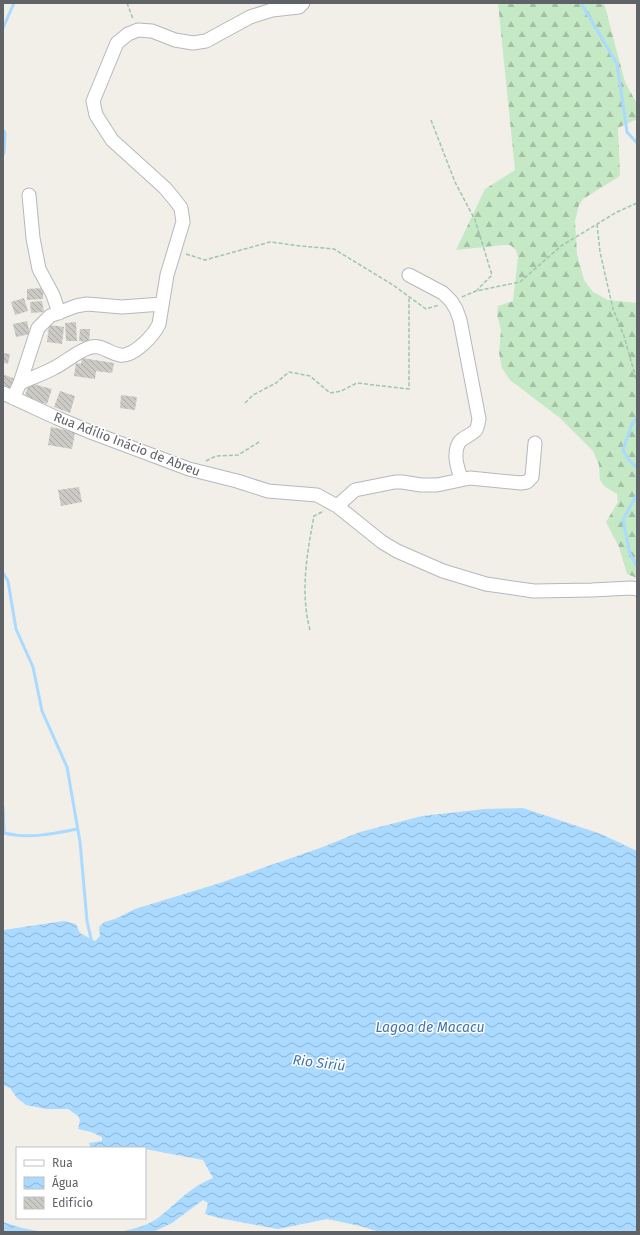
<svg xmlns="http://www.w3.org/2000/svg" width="640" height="1235" viewBox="0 0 640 1235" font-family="'Fira Sans',sans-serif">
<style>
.forest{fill:url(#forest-firs)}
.water{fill:url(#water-waves)}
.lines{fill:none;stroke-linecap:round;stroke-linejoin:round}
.stream{stroke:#aadaff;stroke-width:3}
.building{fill:url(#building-back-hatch)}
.minor-casing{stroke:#b5b8bc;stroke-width:15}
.path{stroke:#9cc7a9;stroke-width:1.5;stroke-dasharray:4 2;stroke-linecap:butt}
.minor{stroke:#fff;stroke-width:13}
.labels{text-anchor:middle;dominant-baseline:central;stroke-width:3;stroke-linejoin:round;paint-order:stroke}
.street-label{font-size:13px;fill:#5f6368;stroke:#fff}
.water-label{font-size:14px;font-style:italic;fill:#4174aa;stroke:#fff}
</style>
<defs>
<pattern id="forest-firs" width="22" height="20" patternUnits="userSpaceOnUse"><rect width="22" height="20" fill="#c5e8c5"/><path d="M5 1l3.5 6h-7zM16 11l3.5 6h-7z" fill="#a3c0a4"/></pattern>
<pattern id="water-waves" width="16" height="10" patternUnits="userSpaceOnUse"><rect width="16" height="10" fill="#aadaff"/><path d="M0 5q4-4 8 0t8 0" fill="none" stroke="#8eb4d2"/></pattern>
<pattern id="building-back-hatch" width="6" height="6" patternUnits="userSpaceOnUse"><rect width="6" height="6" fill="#cccac5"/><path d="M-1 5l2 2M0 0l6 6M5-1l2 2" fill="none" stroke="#a9a8a4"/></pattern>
</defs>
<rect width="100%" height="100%" fill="#f1efe8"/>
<!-- forest -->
<path class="forest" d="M498,3h106l21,79 12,22v15l-19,9 2,48 -37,23 -4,6 -4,16 2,33 7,26 9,12 15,8 29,3v275l-10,-4 -8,-27 -13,-25 12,-20 -1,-8 -13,-8 -4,-6 -1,-15 -6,-14 -33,-33 -50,-38 -8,-12 -3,-15 2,-23 -4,-16 1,-8 15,-5 5,-44 -2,-7 -6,-5h-7l-47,5 29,-61 30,-19z"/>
<!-- water -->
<path class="water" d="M523,808l78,26 36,17v381h-257l-20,-6 -33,-7 -49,10 -59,-11 -14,-4 3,-11 -5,-3 -31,23 -19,9h-33c13,-3 27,-6 38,-14 18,-14 33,-32 55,-40l-10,-18 -58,-11v-1h-54l-2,-5 13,-2v-4l-11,-5 -13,-3 2,-9 -2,-4 -10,-7h-22l-20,-4 -9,-7 -7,-10 -7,-3v-155l61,-9 12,3 4,9 15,8 5,-5 -1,-9 5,-5 11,-3 20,-10 85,-26 100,-35 40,-16 62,-16 63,-7z
M3,1222l19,6 21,4h-40z"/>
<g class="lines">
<!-- stream -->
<path class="stream" d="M581,3l36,61 10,68 10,11
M3,28l11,-25
M3,130l2,3 -1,19 -1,2
M637,418l-5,6 -9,26 5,9 9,9
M637,494l-14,26 7,34 7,12
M3,573l5,8 8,48 17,38 9,44 25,56 13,75 7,79 5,22
M3,807l1,26c24,6 49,1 73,-4"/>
</g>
<!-- building -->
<path class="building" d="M43,288v11l-16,1v-11z
M24,298l4,13 -13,4 -4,-13z
M42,301l2,11 -13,1 -1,-11z
M27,321l3,13 -14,3 -3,-13z
M76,322l1,19h-11l-1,-18z
M49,325l15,2 -2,17 -15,-2z
M80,329h10l-1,13 -10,-1z
M3,353l7,1 -2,10 -5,-1z
M82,358l32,5 -2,10 -16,-2 -1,8 -21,-3 2,-13 5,1z
M3,374l12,5 -4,12 -8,-3z
M29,383l23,6 -5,15 -23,-6z
M60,391l15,5 -5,17 -16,-6z
M121,395l16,2 -2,13 -15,-2z
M51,427l24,5 -3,17 -24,-4z
M79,487l3,15 -21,4 -3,-16z"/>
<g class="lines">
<!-- minor casing -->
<g class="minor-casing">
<path id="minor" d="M29,195l4,43 6,31 14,26 6,18
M409,275l34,18 8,8 5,8 4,11 19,99c-1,4 -1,9 -4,12 -9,8 -18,6 -19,23 -1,8 3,17 5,25
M20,383l18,-55 12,-12 26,-10 11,-2 35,3 40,-3
M3,393l54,25 36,15 96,36 48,12 31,10 49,4 20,11 45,36 15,9 46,20 43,13 48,7 58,-1 39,-2 6,1
M13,398l7,-15c11,-5 23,-9 34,-15 12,-6 21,-15 34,-20 13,-5 20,5 32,7 14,2 34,-20 39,-31l8,-49 16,-53 -2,-14 -6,-8 -10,-12 -53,-48 -16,-25 -3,-14 24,-58 11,-9 10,-4 14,1 23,9 18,3 13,-2 44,-24 22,-7 27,-3 4,-4
M337,506l18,-16 40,-8h7l19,3h16l33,-7 51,5 6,-1 5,-5 3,-34"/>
</g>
<!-- path -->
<path class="path" d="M127,3l6,16
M431,120l24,62 20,38 17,55 -15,15
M597,224l3,28 13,57 11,27 13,46
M186,254l19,6 65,-18 31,4 33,3 59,36 33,24 13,-4
M462,297l14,-6 44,-9 41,-36 56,-34 20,-9
M245,403l8,-8 23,-12 13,-11 21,4 20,17 11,-2 16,-8 52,6v-93
M206,461l10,-5 22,-1 21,-13
M310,630c-10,-38 -3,-77 4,-114l10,-5"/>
<!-- minor -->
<use href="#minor" class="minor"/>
</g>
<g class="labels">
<!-- street labels -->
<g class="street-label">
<text transform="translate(127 444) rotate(21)">Rua Adílio Inácio de Abreu</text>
</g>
<!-- water labels -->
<g class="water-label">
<text x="430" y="1027">Lagoa de Macacu</text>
<text transform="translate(319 1063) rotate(7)">Rio Siriú</text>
</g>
</g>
<!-- border -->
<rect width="640" height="1235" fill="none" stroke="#5f6368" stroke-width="8"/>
<!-- legend -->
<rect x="16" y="1147" width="130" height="72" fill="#ffffff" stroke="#bfc1c3"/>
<rect x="24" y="1160" width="20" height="6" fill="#ffffff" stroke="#bfc1c3"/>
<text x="52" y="1167" font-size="12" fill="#5f6368">Rua</text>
<rect x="24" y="1177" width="20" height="12" fill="url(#water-waves)" stroke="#bfc1c3"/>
<text x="52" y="1187" font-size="12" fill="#5f6368">Água</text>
<rect x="24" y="1197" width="20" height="12" fill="url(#building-back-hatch)" stroke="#bfc1c3"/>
<text x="52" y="1207" font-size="12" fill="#5f6368">Edifício</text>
</svg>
